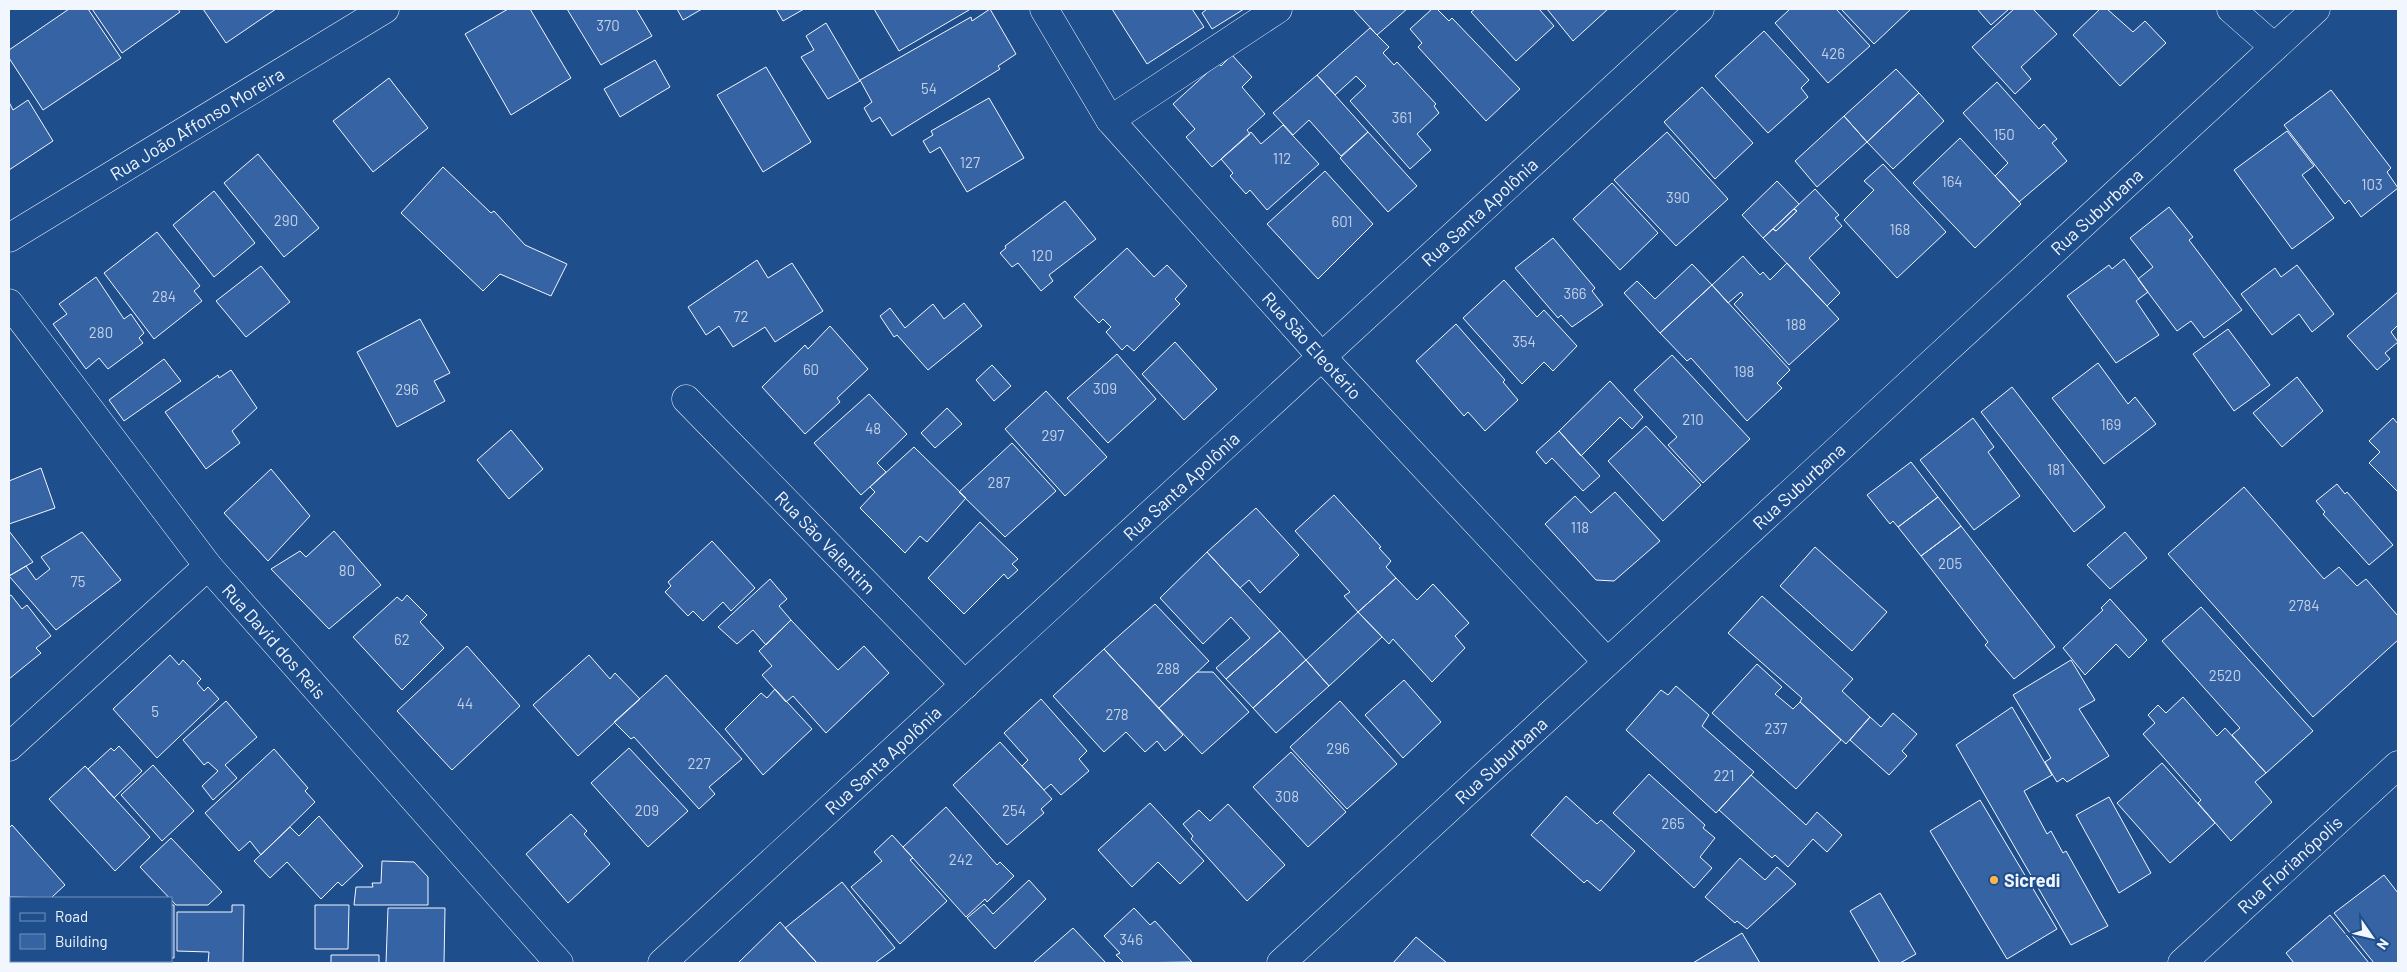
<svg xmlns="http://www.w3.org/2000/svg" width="2407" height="972" viewBox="0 0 2407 972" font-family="Barlow,sans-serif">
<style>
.building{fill:#3563a3;stroke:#f2f6ff}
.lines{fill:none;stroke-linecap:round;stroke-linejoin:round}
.minor-casing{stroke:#f2f6ff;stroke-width:29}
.major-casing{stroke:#f2f6ff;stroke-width:29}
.minor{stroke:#1f4e8c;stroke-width:28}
.major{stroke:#1f4e8c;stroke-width:28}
.poi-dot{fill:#ffb74d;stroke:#1f4e8c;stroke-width:2}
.labels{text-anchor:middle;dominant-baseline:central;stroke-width:4;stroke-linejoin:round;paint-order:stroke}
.number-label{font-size:15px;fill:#c3d1e8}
.street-label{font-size:18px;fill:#f2f6ff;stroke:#1f4e8c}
.poi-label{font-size:18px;font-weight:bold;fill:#f2f6ff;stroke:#1f4e8c;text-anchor:start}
</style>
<rect width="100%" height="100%" fill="#1f4e8c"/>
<!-- building -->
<path class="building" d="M69,9h19l33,49 -78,52 -34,-52v-8z
M92,9h86l2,3 -58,41z
M203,9h73l-50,34z
M508,9h22l41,69 -60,37 -46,-81z
M567,9h69l16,27 -51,29z
M677,9h25l-19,11z
M776,9h28l-21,12z
M874,9h94l1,1 -70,41z
M990,9l26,45 -18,12 2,3 -108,67 -12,-19 -8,5 -8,-14 8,-6 -12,-22 111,-63 1,4z
M1112,9h80l12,18 -57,37z
M1207,9h37l-32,20 -10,-16z
M1353,9h54l-30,26z
M1432,9h5l12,12 3,-3 68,71 -34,32 -68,-74 4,-4 -12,-14z
M1475,9h64l15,17 -38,35 -45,-49z
M1547,9h61l-35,32z
M1790,9h46l34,37 -42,37 -53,-60z
M1841,9h70l-37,35z
M1977,9h32l-18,16z
M2014,9h19l24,25 -36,33 10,12 -16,15 -43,-47z
M2100,9h7l26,23 12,-11 21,22 -46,43 -47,-51z
M826,23l34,58 -32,18 -27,-42 13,-7 -8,-14z
M1370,28l19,19 -6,6 11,12 3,-3 39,42 -2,2 5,7 -22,21 14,16 -21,19 -60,-68 16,-15 -10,-10 -21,19 -18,-20z
M1764,31l45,49 -8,8 7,9 -40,36 -53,-57z
M1232,55l20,22 -10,10 23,27 -18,16 3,4 -38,33 -26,-30 9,-8 -22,-25 45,-41 3,3z
M655,60l15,27 -50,30 -16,-28z
M766,67l45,75 -48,30 -46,-77z
M1896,69l23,24 -52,49 -23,-26z
M1317,75l51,57 -27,24 -32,-36 -16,15 -20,-22z
M389,78l39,50 -55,44 -40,-51z
M1997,82l42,47 5,-5 13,15 -5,4 15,18 -48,41 -24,-26 13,-13 -45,-50z
M1702,87l51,56 -38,36 -51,-57z
M2331,90l60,78 -4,4 11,16 -37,29 -12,-17 -4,4 -61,-79z
M1919,93l25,28 -51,48 -26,-27z
M989,98l35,60 -57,34 -27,-45 -10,6 -7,-12 10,-6 -2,-4z
M28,100l25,41 -44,29v-68l4,8z
M1844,116l23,26 -50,45 -22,-26z
M1283,125l36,39 -52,46 -17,-20 -4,4 -16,-18 3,-3 -12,-14 30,-27 10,12z
M2287,131l27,35 -12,9 32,43 -42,31 -58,-79z
M1368,132l49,54 -29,26 -48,-54z
M1667,132l61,67 -52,47 -62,-66z
M1960,138l61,66 -46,44 -62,-65z
M258,154l61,74 -35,29 -60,-74z
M1883,164l63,68 -49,46 -53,-58 30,-30 -10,-9z
M443,167l48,46 3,-2 31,34 42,19 -16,32 -51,-22 -17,17 -82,-78z
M1325,171l48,53 -55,55 -51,-55z
M1777,181l22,23 -36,34 -21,-23z
M1612,183l46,50 -38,37 -47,-51z
M1815,189l24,26 -4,3 7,8 -33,32 31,35 -13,13 -64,-68 10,-9 3,2 21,-20 -3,-2z
M214,191l41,52 -41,34 -41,-52z
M1065,201l31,38 -47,36 4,6 -12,10 -23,-28 -6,4 -12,-14 6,-5 -1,-2z
M2169,207l24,30 -4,3 53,70 -38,28 -13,-17 -14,10 -39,-52 15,-12 -23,-29z
M1794,209l3,2 -21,20 -3,-2z
M157,232l43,54 -6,5 8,10 -48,38 -50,-66z
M1553,238l42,50 -3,3 11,14 -31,22 -11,-12 -3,3 -43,-50z
M1127,248l27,29 13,-12 20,21 -12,13 5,5 -46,47 -7,-6 -5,5 -16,-18 5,-5 -8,-8 -4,4 -25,-26z
M1743,256l17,19 3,-3 7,8 17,-17 52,56 -50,46 -55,-61 9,-9 -2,-3 -13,11 -16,-18z
M2124,259l24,33 -12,9 23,34 -43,28 -49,-67 42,-31 3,4z
M757,260l11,18 24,-15 31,48 -48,31 -10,-15 -32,20 -14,-21 -13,9 -18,-28z
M1692,264l20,21 -52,48 -36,-40 13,-12 18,18z
M2297,265l37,49 -22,18 -13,-18 -27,21 -31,-41 34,-26 6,9z
M261,266l29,36 -44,35 -30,-36z
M96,277l28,42 7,-5 13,19 -5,5 4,5 -35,26 -9,-11 -13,11 -33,-45 14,-10 -8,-10z
M1504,280l33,37 7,-7 33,36 -24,25 -9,-9 -22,22 -59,-66z
M1712,285l78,85 -13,13 5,5 -35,33 -56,-63 -4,3 -27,-28z
M2398,292v33l-7,7 7,10 -13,11 5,6 -13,11 -30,-34z
M964,303l18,23 -54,44 -31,-35 -3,2 -14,-21 10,-8 15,20 28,-24 11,15z
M420,319l30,54 -16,8 11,20 -48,26 -40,-75z
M1456,324l49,56 -2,2 15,18 -33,31 -17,-19 -4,4 -48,-55z
M830,326l38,43 -31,29 3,4 -35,32 -43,-47 43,-42 3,4z
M2228,329l42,56 -36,26 -41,-57z
M1175,342l42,47 -33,31 -42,-46z
M1117,354l39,45 -48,44 -41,-45z
M1672,355l78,84 -47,44 -35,-38 9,-8 -43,-47z
M164,359l17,22 -57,40 -15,-21z
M2098,363l30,41 7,-7 21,27 -52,40 -52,-66z
M992,365l19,21 -17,15 -18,-21z
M231,370l26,38 -25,23 8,12 -34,26 -41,-57 53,-37 1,3z
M2297,377l26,34 -41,36 -29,-34z
M1610,381l33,36 -11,12 -12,-12 -39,39 -22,-25z
M2012,387l93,120 -31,25 -93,-120z
M1046,391l61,66 -42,39 -60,-67z
M869,394l38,40 -30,29 9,9 -25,23 -47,-52z
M947,408l15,16 -27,24 -14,-15z
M1973,418l21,29 -6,5 32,44 -46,34 -54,-70z
M2393,418l5,6v68l-29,-29 11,-11 -11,-11z
M1646,426l55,59 -38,36 -55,-60z
M511,430l32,39 -34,30 -32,-39z
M1559,431l41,45 -17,15 -31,-33 -6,6 -10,-12z
M1012,443l44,48 -51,46 -46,-45z
M914,447l52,51 -39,44 -7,-6 -15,17 -45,-45 15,-16 -5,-5z
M1911,462l27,35 -40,30 -5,-6 -3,3 -23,-29z
M41,468l14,40 -46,16v-43z
M271,469l39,47 -42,45 -44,-48z
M2337,484l8,10 2,-2 46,53 -24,20 -46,-51 2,-2 -9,-11z
M2244,487l80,92 15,-12 18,19 9,-7 32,37v24l-85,77 -145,-163z
M1615,492l45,49 -46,40 -18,-1 -51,-56 30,-28 16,17z
M1334,495l47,52 -2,1 12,13 -5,6 10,11 -38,34 -14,-16 6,-4 -55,-61z
M1938,497l23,29 -40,30 -23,-29z
M1256,508l43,47 -39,38 -11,-13 -9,8 -33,-36z
M980,522l38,37 -6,5 6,6 -10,9 -4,-5 -40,40 -36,-36z
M1961,526l94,121 -41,32 -29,-34 3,-3 -67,-86z
M9,531l24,31 -24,14z
M334,531l47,54 -52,44 -58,-60 29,-18 6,6z
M82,532l39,48 -65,50 -47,-54 17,-10 10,14 14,-11 -9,-12z
M2125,532l22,26 -37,31 -23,-24z
M712,541l43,47 -24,23 -8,-9 -20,19 -10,-10 -5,5 -23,-24 6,-6 -3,-4z
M1815,547l72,65 -35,39 -72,-65z
M1207,552l73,79 -54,48 -10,-11 34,-30 -19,-21 -28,27 -43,-46z
M1396,578l21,22 16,-16 36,39 -14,13 10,12 -33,34 -39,-43 -4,5 -31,-32z
M770,579l17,20 -8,7 12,14 -25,25 -13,-15 -16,14 -19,-17z
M11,595l11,14 5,-4 24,31 -15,12 5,5 -32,26v-83z
M407,595l20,20 -7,7 24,26 -42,42 -49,-53 44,-40 5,4z
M1762,596l91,83 -11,12 28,26 -24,27 -46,-42 2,-4 -74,-65z
M2110,599l37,41 -18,18 -13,-14 -31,31 -22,-27 40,-38 -2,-2z
M1155,604l54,57 -50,47 -55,-59z
M2201,607l112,124 -47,42 -34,-38 8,-7 -78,-87z
M1358,612l24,25 -53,49 -23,-26z
M791,620l47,50 26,-24 25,27 -63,60 -33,-37 -7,6 -24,-27 10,-9 -13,-15z
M1280,631l26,29 -53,48 -27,-29z
M467,646l53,60 -68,64 -55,-59z
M1104,649l79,86 -18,16 -8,-10 -12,11 -19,-20 -22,20 -51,-56z
M170,655l9,10 4,-5 18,19 -4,4 7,8 4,-4 11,12 -62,59 -44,-49z
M589,655l21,24 5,-6 25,26 -62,57 -45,-51z
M1306,660l23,26 -53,47 -23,-25z
M2071,660l24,40 -16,9 30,47 -42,26 -4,-4 -6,4 -12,-20 6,-4 -38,-63z
M1757,664l25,23 -7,7 18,15 7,-7 41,38 -45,49 -84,-76z
M1197,672h16l36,40 -47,42 -43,-46z
M666,675l76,84 -33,28 6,7 -16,15 -65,-72 -3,2 -17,-17z
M1404,680l37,42 -38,36 -38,-43z
M1676,686l33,29 -7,11 52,46 -38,41 -90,-83 35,-40 7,5z
M775,689l37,40 -49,46 -38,-46 36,-36 6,5z
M2183,697l34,39 8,-8 41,45 -11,9 17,20 -41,39 -33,-38 3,-3 -58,-66 12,-11 -7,-8 10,-10 8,8z
M1041,699l46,52 -8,8 10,12 -28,24 -10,-11 -7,6 -22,-24 6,-6 -24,-27z
M226,701l31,36 -32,28 12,13 -24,22 -11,-14 16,-15 -10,-9 -4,3 -21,-25z
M1340,701l57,63 -50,45 -57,-62z
M2012,707l40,68 -28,16 23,43 4,-3 12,22 3,-2 42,75 -37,19 -115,-200z
M1893,713l24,21 -15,17 5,5 -18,19 -39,-35 20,-23 11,10z
M1000,742l52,57 -11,10 3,4 -37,32 -54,-60z
M119,746l23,25 -28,27 -26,-29 23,-21 3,3z
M629,748l59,63 -40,36 -57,-64z
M274,749l34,39 -3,3 10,11 -54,53 -11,-14 -11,10 -34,-38z
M1291,752l55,60 -38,35 -55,-60z
M2162,763l53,60 -45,40 -53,-60z
M153,765l41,46 -32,30 -41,-46z
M85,766l65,71 -35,34 -66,-72z
M1649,774l56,51 -2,3 12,10 -15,19 12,11 -18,20 -81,-75z
M1751,775l55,50 11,-13 25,23 -15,17 -14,-13 -25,28 -13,-12 -3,3 -53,-48z
M1566,796l31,28 4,-4 34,31 -35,40 -13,-11 -3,3 -53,-48z
M2109,797l42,76 -32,20 -43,-78z
M1980,800l77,129 -50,30 -77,-128z
M1150,803l54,58 -24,23 -22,-22 -26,25 -34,-37z
M1228,804l57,61 -38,36 -56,-62 2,-3 -10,-12 16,-14 11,11z
M946,807l51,58 3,-3 14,14 -27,26 -2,-3 -19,18 -63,-70z
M571,814l16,17 -3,3 26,30 -42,39 -42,-49z
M319,816l44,50 -21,20 -4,-4 -17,17 -34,-37 -17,16 -16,-17 36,-34 9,9z
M12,825l53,60 -14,13 -42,-1v-69z
M892,835l21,23 -3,2 37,41 -47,43 -49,-57 31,-26 -8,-9z
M171,838l51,54 -14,13h-32l-36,-38z
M1740,858l25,22 12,-13 19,17 -49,45 -10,-8 -2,2 -30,-26z
M382,861l32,1 14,15v28h-74l2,-18h17l-1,-4h9z
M2384,875l14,18v70h-24l-40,-50z
M1029,880l17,19 -51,50 -28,-31 17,-14 9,10z
M842,882l53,66 -20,15h-58l-32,-35z
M1880,893l36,61 -16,9h-20l-30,-52z
M171,905h3v53h-3z
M232,905h12l-1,58h-35l1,-11 -32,-1v-39h55z
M315,905h34l-1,44h-33z
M388,908h57l-1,55h-58z
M1134,908l16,17 5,-4 37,41 -68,1 -8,-8 4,-2 -16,-17z
M2330,915l39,48h-75l-8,-10z
M780,922l37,41h-79z
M1073,928l33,35h-73z
M1742,933l18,30h-67z
M1416,937l31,26h-54z
M331,955h48v8h-48z
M31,961h69v2h-69z"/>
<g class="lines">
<!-- minor casing -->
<g class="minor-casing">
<g id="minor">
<path id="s1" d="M1044,9l66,111 212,237 285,305"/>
<path d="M2231,9l43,38"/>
<path d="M1110,120l168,-111"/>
<path id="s2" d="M9,238l376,-229"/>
<path id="s3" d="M9,303l199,263 351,397"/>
<path id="s4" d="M686,399l279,286"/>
<path d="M9,747l199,-181"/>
<path id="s5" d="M662,963l1038,-954"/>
<path id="s6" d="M1281,963l1035,-954"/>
</g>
</g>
<!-- major casing -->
<g class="major-casing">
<g id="major">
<path id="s7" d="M2182,963l216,-198"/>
</g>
</g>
<!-- minor -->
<use href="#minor" class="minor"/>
<!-- major -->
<use href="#major" class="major"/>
</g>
<!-- markers -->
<circle class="poi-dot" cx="1994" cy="880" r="5"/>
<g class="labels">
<!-- number labels -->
<g class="number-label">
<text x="608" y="25">370</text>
<text x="1833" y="53">426</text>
<text x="929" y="88">54</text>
<text x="1402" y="117">361</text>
<text x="2004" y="134">150</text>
<text x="1282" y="158">112</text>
<text x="970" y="162">127</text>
<text x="1952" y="181">164</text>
<text x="2372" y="184">103</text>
<text x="1678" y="197">390</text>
<text x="286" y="220">290</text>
<text x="1342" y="221">601</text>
<text x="1900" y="229">168</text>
<text x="1042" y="255">120</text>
<text x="1575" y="293">366</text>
<text x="164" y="296">284</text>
<text x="741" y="316">72</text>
<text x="1796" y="324">188</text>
<text x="101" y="332">280</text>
<text x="1524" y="341">354</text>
<text x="811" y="369">60</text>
<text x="1744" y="371">198</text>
<text x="1105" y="388">309</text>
<text x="407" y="389">296</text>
<text x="1693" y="419">210</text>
<text x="2111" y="424">169</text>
<text x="873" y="428">48</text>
<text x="1053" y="435">297</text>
<text x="2056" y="469">181</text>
<text x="999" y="482">287</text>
<text x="1580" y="527">118</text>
<text x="1950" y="563">205</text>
<text x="347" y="570">80</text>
<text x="78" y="581">75</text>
<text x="2304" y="605">2784</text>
<text x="402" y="639">62</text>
<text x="1168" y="668">288</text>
<text x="2225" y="675">2520</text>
<text x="465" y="703">44</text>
<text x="155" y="711">5</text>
<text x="1117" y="714">278</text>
<text x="1776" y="728">237</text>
<text x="1338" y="748">296</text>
<text x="699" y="763">227</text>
<text x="1724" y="775">221</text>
<text x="1287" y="796">308</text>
<text x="647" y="810">209</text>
<text x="1014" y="810">254</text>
<text x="1673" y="823">265</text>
<text x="961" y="859">242</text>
<text x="1131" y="939">346</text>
</g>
<!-- street labels -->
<g class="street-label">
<text stroke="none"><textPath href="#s2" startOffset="220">Rua João Affonso Moreira</textPath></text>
<text stroke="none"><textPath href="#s6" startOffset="1109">Rua Suburbana</textPath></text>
<text stroke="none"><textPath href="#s5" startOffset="1110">Rua Santa Apolônia</textPath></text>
<text stroke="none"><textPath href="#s1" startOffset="432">Rua São Eleotério</textPath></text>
<text stroke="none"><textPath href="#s5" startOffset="705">Rua Santa Apolônia</textPath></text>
<text stroke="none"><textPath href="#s6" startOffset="704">Rua Suburbana</textPath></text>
<text stroke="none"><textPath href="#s4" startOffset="200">Rua São Valentim</textPath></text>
<text stroke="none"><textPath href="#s3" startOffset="430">Rua David dos Reis</textPath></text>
<text stroke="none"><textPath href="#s5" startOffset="300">Rua Santa Apolônia</textPath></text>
<text stroke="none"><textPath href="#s6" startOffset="299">Rua Suburbana</textPath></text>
<text stroke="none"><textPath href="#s7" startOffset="146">Rua Florianópolis</textPath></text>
</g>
<!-- poi labels -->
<g class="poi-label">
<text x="2004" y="880">Sicredi</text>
</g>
</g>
<!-- border -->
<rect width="2407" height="972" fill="none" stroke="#f2f6ff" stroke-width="20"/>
<!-- legend -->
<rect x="10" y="897" width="162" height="65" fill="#1f4e8c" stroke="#7391ba"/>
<rect x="20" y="913" width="25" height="8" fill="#1f4e8c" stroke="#7391ba"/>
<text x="55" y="922" font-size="15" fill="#f2f6ff">Road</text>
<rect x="20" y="934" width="25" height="15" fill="#3563a3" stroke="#7391ba"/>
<text x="55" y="947" font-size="15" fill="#f2f6ff">Building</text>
<!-- north arrow -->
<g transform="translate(2372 937) rotate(124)" stroke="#1f4e8c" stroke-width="4" paint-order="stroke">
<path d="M0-4L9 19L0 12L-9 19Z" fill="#f2f6ff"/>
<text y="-8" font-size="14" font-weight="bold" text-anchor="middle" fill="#f2f6ff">N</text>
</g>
</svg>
